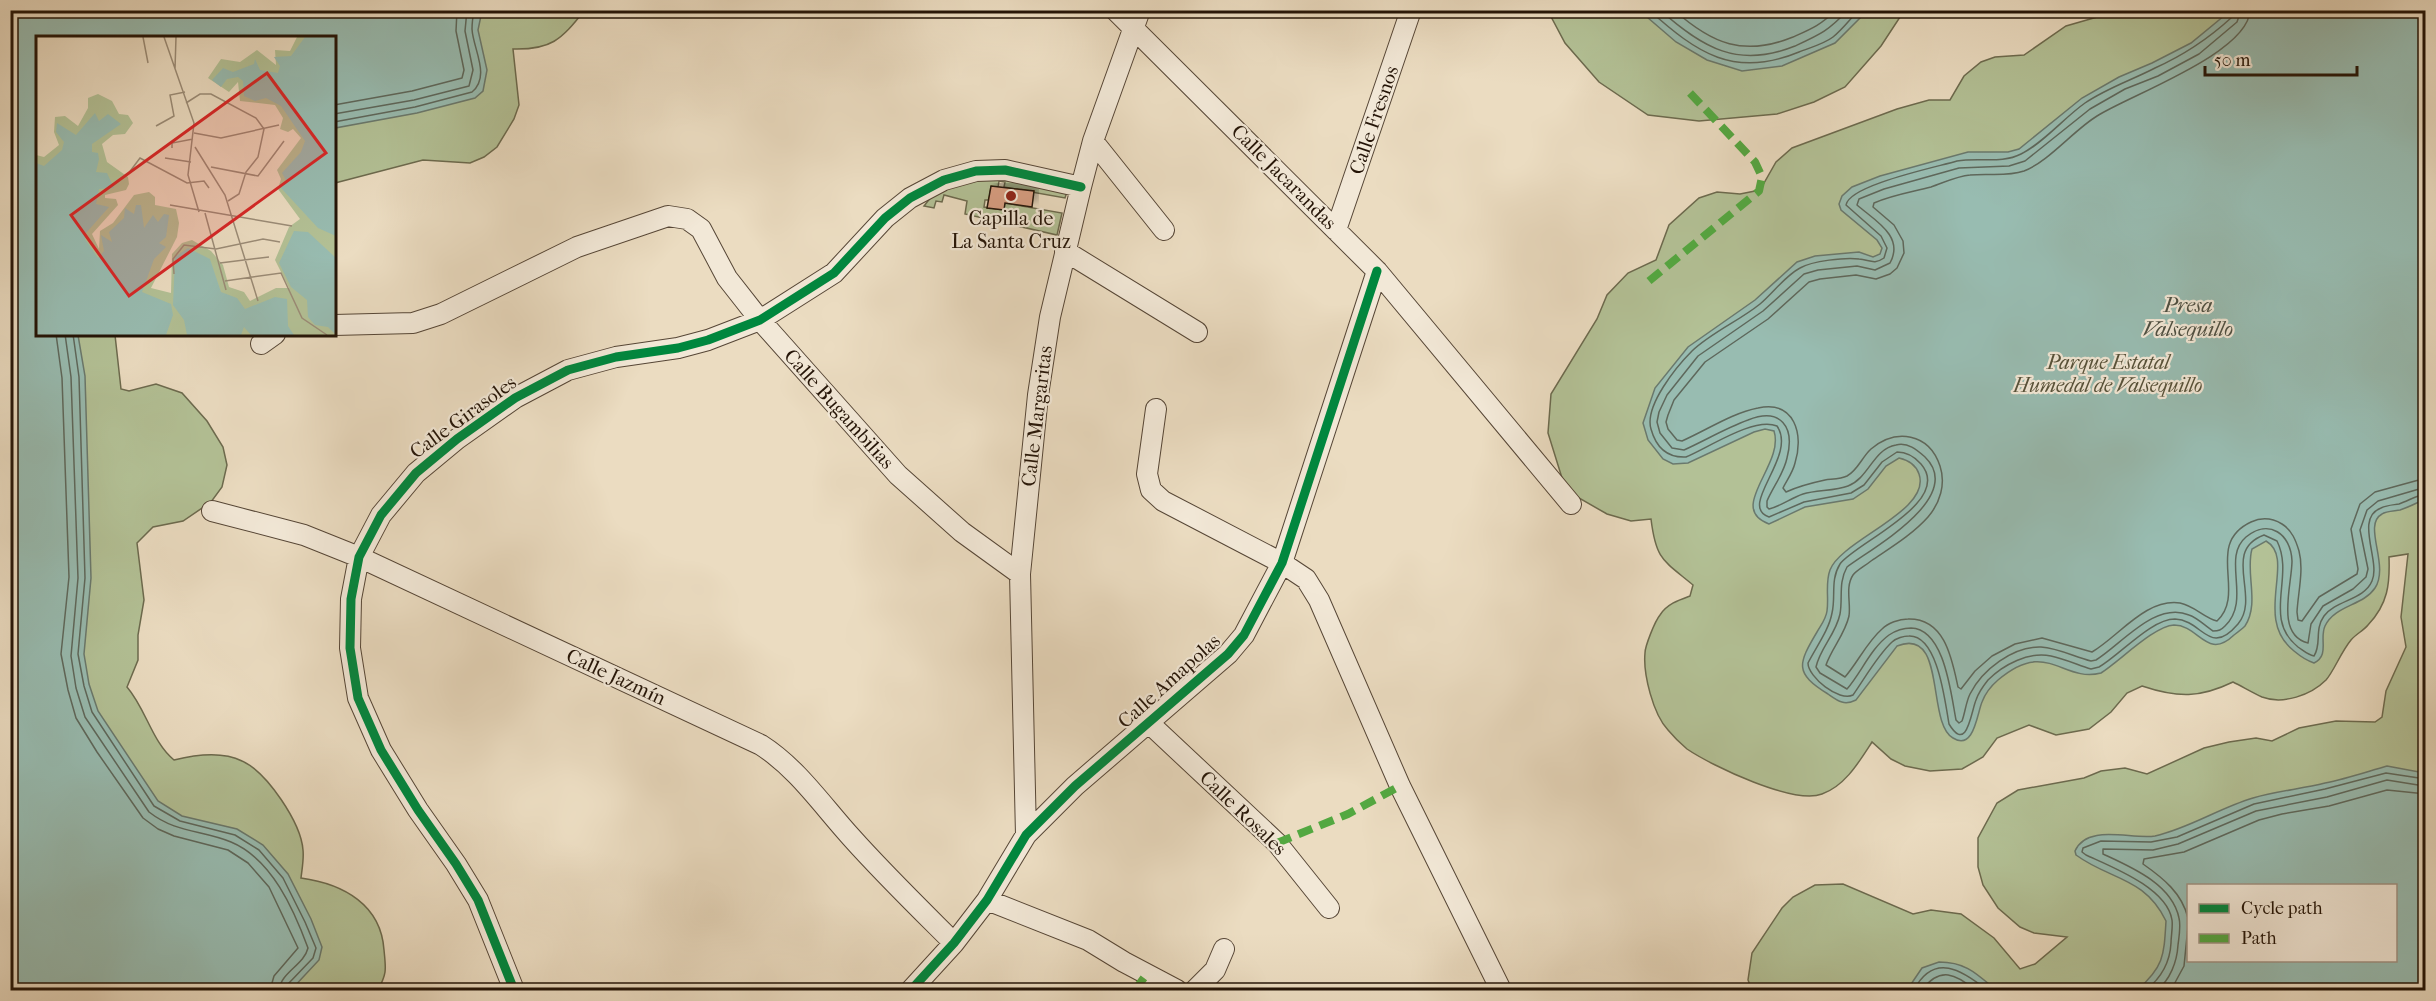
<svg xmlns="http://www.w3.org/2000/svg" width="2436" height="1001" viewBox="0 0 2436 1001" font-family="'IM FELL French Canon',serif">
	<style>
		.green { fill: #b3c196; stroke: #6c6a4e; stroke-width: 1.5; fill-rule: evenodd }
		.water { fill: #98bcb1; stroke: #6a796d; stroke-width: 1.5; fill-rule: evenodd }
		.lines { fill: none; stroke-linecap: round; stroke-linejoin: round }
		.shore { stroke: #5e685c; stroke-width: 1.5 }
		.building { fill: #d89e82; stroke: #241407; stroke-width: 1.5; filter: url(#shadow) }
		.minor-casing { stroke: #564636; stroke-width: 22 }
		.minor { stroke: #f2e8d7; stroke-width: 20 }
		.quiet { stroke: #53a841; stroke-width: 8; stroke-dasharray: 15 8; stroke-linecap: butt }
		.cycleway-casing { stroke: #f2e8d7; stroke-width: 13 }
		.cycleway { stroke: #00873e; stroke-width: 9 }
		.poi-dot { fill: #8f2418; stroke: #f2e8d7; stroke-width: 2 }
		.labels { text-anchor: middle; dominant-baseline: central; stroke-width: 4.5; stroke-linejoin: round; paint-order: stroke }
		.street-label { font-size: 20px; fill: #241407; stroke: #f2e8d7 }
		.poi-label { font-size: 20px; fill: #241407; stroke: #f2e8d7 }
		.park-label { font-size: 20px; font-style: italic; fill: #565139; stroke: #f2e8d7 }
		.water-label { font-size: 21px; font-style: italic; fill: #4d4f42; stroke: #f2e8d7 }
		.inset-road { fill: none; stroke: #9b8c77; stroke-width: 1.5 }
		.view { fill: #d62828; fill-opacity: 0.15; stroke: #d62828; stroke-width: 3 }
		.inset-edge { fill: none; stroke: #241407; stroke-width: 3 }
	</style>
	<defs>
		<filter id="shadow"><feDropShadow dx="5.5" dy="-5.5" stdDeviation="3" flood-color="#0004"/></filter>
	</defs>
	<rect width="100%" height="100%" fill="#ebdcc1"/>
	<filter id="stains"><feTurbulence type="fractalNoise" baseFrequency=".00333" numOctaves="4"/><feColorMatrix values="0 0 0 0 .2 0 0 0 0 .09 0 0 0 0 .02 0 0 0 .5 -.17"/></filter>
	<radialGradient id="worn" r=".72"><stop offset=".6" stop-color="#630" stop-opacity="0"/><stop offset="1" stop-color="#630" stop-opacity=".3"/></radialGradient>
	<!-- green -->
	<path class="green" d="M10,11H584C561,40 551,50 513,49L519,105L514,119L497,147L484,157L470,163L423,160L335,183L334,38H38V334L115,335L121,389L129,391L156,384L182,393L207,421L223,447L227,465L222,487L211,502L183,521L153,527L137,543L144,600L138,635V660L127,687C146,709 152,742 174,760C194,755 222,751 242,761C267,772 301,823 303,850C304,859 302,869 301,878C344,884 381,905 384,950C386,970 387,973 378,990H11Z
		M1548,11H1904L1881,46L1845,87L1814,102L1777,114L1699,121L1648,115L1599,82L1565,43Z
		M2118,11H2425V990H1752L1748,980L1752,953L1782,908L1793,897L1815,885L1843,884L1913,914L1931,910L1961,914L1994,938L2020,969L2035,964L2067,937L2034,933L2020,927L1998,908L1983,885L1978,867V838L1997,803L2018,790L2084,778L2101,771L2125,768L2147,774L2204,748L2229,742L2256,738L2272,741L2299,728L2336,721L2375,722L2382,717L2386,691L2406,647L2401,617L2408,554L2389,557C2390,584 2388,604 2368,625C2363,631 2356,634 2351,640C2341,652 2334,671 2326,680C2311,695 2283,705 2262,697C2253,693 2243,687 2233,682C2200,698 2178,698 2142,686L2127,693L2111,712L2089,729L2056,735L2029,725L1997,738L1983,757L1962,769L1930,771L1905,766L1891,759L1872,742C1859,762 1845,786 1822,794C1794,805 1712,766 1687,749C1681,744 1673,736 1668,730C1653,714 1643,674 1645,653C1645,646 1655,621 1660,615C1667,604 1679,600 1690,596L1693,585C1663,560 1656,560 1651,519L1631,521L1607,514L1572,494L1562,478L1548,433L1551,394L1597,319L1607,295L1628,273L1656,260L1669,225L1699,198L1717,192L1740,194L1760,190L1776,162L1792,148L1897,109L1929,100H1950L1964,76L1981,62L1995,57L2024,55L2066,26ZM2188,886H2396V960H2188Z
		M1009,172L1069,185L1065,198L1004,187L1005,182L999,181L998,187H991L989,200H985L984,207L1003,210L1005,203L1062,213L1057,235L965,214L967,201L944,195L942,202L936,201L934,208L924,206L943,182Z"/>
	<!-- water -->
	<path class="water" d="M10,11H482L478,30L487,70L483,91L475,98L417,113L335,128L334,38H38V334L78,335L85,376L91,578L84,654L89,684L98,711L158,801L182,816L237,829L263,845L288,874L311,919L322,947L319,960L291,990H11Z
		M1640,11H1867L1835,43L1782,66L1742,71L1707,60L1676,42Z
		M2230,11H2425V499C2417,503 2409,507 2400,510C2395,511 2386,511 2382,514C2362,525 2390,565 2375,588C2363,606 2335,605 2325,626C2319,639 2330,655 2314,663C2305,660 2300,656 2294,651C2252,618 2297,559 2266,541L2252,549C2245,573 2260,603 2245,626C2242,629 2238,632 2234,635C2207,661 2199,625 2174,625C2154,626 2120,661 2101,673C2062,683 2047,638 1998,680C1991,686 1985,694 1982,702C1977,714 1974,751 1953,738C1926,723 1947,626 1897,646L1856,700C1844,706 1838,701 1828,694C1794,673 1798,664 1817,632C1821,625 1826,619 1827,611C1829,598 1825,583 1830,570C1841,540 1932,511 1919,474C1916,465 1908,460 1899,458L1886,466L1868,489L1853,499L1805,507L1769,524C1726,508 1785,465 1774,431L1765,429L1754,432L1688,463L1673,464L1663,459L1648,440L1643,423L1655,388L1688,347L1755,300L1797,262L1815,256L1859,252L1873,257L1880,254L1882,248L1877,240L1841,210L1839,204L1842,196L1852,187L1880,176L1968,152H2008L2019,149L2082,98L2119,77L2152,63L2191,43Z
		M2387,766L2419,772L2425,769V990H2137C2164,967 2164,955 2166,921C2145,877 2110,880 2076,855L2075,851C2087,823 2132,840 2155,836C2190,828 2219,808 2253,798C2277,791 2301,789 2325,783C2346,779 2366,772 2387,766ZM2188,886H2396V960H2188Z
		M1939,962C1966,962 1977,974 1996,990H1907L1922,968Z"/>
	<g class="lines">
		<!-- shore -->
		<path class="shore" d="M1649,10C1697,53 1734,79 1799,52C1809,48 1824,44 1833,37C1842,30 1850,19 1859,10
			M1660,10C1703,48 1738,69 1795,46C1821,34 1828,31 1848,10
			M1674,10C1712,44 1744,57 1793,37C1811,29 1821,25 1836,10
			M2233,10L2231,18C2208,39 2184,55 2155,68C2132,80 2107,88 2085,103C2065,117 2042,144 2021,154C2002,164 1978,157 1957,161C1937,167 1849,185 1846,205L1881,236L1887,248L1884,258C1874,265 1870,260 1859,259C1846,257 1812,261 1800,268C1785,276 1773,293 1760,304C1739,321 1712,332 1692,351C1677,366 1644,406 1651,429C1656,447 1666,458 1686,457C1710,447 1753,417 1777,426C1798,456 1737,506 1769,517L1804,502L1851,493L1864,485L1882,462L1897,452C1907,452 1914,456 1921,464C1954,502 1855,543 1840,564C1830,580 1836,597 1832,613C1829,630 1816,647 1808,663C1808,677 1839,702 1853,695C1865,678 1877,656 1892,642C1896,638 1904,636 1909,636C1938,635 1945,702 1949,724C1967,754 1971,712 1976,700C1978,694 1984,685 1988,680C2003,665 2029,651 2051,656C2065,659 2078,665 2091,669L2099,667C2120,655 2151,619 2175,619C2203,620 2209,658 2238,624C2261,597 2221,551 2264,535L2277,541C2295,577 2262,618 2298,647C2304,651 2308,655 2314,656C2322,644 2314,630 2324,616C2336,600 2364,600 2372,581C2381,561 2354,518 2381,508C2387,505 2393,505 2399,504C2408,501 2417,495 2426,494
			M2241,10L2237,22L2199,54L2158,76L2125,89L2090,109L2025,161L2009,166L1959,168L1884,189L1859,199L1857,205C1874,220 1905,236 1890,263L1875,270L1857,266L1818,270L1804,274L1763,311L1698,356L1667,395L1659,412L1657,422L1660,433L1672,448L1684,450C1706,440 1726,428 1748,420C1781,407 1795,427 1787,458C1784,473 1773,487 1767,501V507L1769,509C1781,506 1791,498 1803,494C1817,490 1835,491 1848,486C1869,478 1873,449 1896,445C1908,442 1917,450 1925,457C1966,497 1872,548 1847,567C1838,583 1843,598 1840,614C1836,634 1820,648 1816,667L1820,673L1847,689C1861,673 1871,648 1889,635C1895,631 1904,628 1911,628C1945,629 1951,695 1956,720L1959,723L1962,721C1965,713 1966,702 1970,694C1982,670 2013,646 2041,647C2058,648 2075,657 2091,661L2096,660C2122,644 2155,601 2189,615C2198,618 2205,626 2213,631C2219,631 2221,630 2225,626C2252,600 2221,558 2246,537C2269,518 2291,534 2292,561C2292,585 2275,635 2308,643L2311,624L2323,606L2353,589L2366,577L2368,569L2360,530L2367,510L2378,501L2426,487
			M2250,10C2249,53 2130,95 2097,116C2074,130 2048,162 2024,171C2006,177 1989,173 1970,175C1957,176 1943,183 1931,187C1912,192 1892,195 1874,203L1873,207L1894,225L1903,241L1904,253L1897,268L1890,274L1876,279L1856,275L1820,279L1809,282L1768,319L1705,362L1674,400L1668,415L1666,422L1668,429L1677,440L1682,441C1707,430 1732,413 1758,408C1795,400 1804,435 1795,463C1793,472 1787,480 1783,488L1786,492C1799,486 1811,483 1825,480C1832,479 1841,479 1847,476C1858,470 1862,457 1871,449C1896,428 1929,433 1940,466C1946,484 1940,503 1928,517C1912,535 1890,548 1871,561C1865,566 1857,570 1853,575C1845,587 1851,603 1849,616C1845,634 1832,648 1826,665L1845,677C1858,662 1867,642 1882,629C1888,623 1899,619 1908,619C1945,618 1952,659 1958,687L1961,689L1975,671L1992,656L2015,644L2042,638L2092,652C2119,636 2146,598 2180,603C2195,606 2204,618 2217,621C2247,593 2204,544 2251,522C2262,517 2272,518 2282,524C2292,530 2296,541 2299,551C2304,570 2298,593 2297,612L2298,620L2302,621L2319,597L2357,574L2358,569L2351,529L2360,504L2375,492L2426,478
			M334,105L412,91L462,78L464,70L456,31L457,10
			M334,114L414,100L469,86L473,70L465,31L467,10
			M334,122L415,107L472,92C491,76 473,49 472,29C472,23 473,16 474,10
			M56,334L62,378L69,577L61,654L68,690L76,718L97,752L143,818L158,829L174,836L228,850L248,863L269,887L298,948L274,976L270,990
			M65,334L71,377L78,578L71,656L76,688L85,717L149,812C176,833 201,830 231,842C272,859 294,910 308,948C304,965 281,972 279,990
			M73,334L79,377L85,578L78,654L84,686L92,712L154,806L180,821L235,835L259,850L283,878L305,922L316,948L313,958L288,984L287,990
			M2188,918C2182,893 2163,878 2143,864L2144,859L2184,852L2259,820L2282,814L2329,806L2387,790L2426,794
			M1914,990C1934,952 1962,970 1987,990
			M1922,990C1940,966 1956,974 1975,990
			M2146,990C2161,978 2170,963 2171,943C2171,936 2173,927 2172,920C2167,888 2112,867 2086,855L2082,852L2083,848L2101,841L2151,842L2177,837L2254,804L2325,789L2386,773L2419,778L2426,776
			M2157,990C2170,980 2177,962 2178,945C2179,937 2181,926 2179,918C2172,884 2131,867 2103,854V849L2153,850L2178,844L2256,811L2327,797L2387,780L2418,785L2426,784
			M2171,990L2184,966L2188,926"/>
	</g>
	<!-- building -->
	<path class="building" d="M991,186L1034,191L1032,207L1005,203L1004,210L987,208Z"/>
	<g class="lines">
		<defs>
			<path id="minor" d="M1115,10L1377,271L1571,504
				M1093,141L1164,230
				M1336,230L1411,10
				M1065,251L1197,332
				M334,325L413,323L441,314L577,247L668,216L687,219L701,229L727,278L760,320L898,475L962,532L1020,574
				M261,344L275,334
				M1156,409L1147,474L1151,490L1163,501L1282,563L1306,579L1319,600L1400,786L1501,990
				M212,511L304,535L359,557L761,745C797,768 822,805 851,837C884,874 919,908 954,943
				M1150,724L1277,843L1329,908
				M1026,835L1020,574L1038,395L1050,317L1081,187L1093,141L1140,10
				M987,900L1088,940L1124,962L1177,990
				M514,990L478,900L456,864L418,810L381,750L358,698L350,648L351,599L359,557L381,515L416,473L457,439L515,398L568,370L616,357L678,348L708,340L760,320L834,273L885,218L910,198L944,180L976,171L1005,170L1081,187
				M911,990L954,943L987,900L1026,835L1075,786L1228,654L1244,635L1282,563L1377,271
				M1195,990L1215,970L1224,949"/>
		</defs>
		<!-- minor casing -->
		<use href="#minor" class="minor-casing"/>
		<!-- minor -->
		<use href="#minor" class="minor"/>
		<!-- quiet -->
		<path class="quiet" d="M1649,281L1759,191L1762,177L1755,162L1690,93
			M1277,843L1348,814L1400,786
			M1135,990L1146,975"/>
		<defs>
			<path id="cycleway" d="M514,990L478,900L456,864L418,810L381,750L358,698L350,648L351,599L359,557L381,515L416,473L457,439L515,398L568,370L616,357L678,348L708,340L760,320L834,273L885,218L910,198L944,180L976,171L1005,170L1081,187
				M911,990L954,943L987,900L1026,835L1075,786L1228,654L1244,635L1282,563L1377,271"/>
		</defs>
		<!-- cycleway casing -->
		<use href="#cycleway" class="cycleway-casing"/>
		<!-- cycleway -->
		<use href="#cycleway" class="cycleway"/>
	</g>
	<!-- markers -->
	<circle class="poi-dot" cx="1011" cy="196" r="6"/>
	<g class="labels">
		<!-- street labels -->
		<g class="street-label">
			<text transform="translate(1374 120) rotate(-71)">Calle Fresnos</text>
			<text transform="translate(1284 177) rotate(45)">Calle Jacarandas</text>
			<text transform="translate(839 409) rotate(48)">Calle Bugambilias</text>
			<text transform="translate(1037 416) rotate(-83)">Calle Margaritas</text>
			<text transform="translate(463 417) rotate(-36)">Calle Girasoles</text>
			<text transform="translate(616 677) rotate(25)">Calle Jazmín</text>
			<text transform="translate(1169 681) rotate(-42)">Calle Amapolas</text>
			<text transform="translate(1243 813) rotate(44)">Calle Rosales</text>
		</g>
		<!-- poi labels -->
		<g class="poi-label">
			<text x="1011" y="218">Capilla de<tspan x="1011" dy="23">La Santa Cruz</tspan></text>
		</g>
		<!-- park labels -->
		<g class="park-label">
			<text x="2108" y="362">Parque Estatal<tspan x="2108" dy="23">Humedal de Valsequillo</tspan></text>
		</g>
		<!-- water labels -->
		<g class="water-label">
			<text x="2188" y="305">Presa<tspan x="2188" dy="24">Valsequillo</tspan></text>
		</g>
	</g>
	<!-- overview -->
	<g transform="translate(36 36)">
		<rect width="300" height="300" fill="#ebdcc1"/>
		<path d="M261,1H300V299H0V119L8,121L23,109L18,96L19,81L29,80L42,90L52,72V62L62,58L76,65L83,78L92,79L97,87L89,98L77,99L66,108L71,126L92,141L93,148L90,154L69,159V162L80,163L82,169L56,198L63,213L64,195L77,187L98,159L113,156L119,161V169L140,173L143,187L141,201L115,252L135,257L136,218L146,207L156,204L175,215L187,229L193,251L208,256L214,265L240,252H253L239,224L253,191L264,183L242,153L245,143L241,134L265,102L257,93L252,96L244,93L247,82L239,69L204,65L202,46L193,56L172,42L185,23L204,26L221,14L240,29L239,14L254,15Z" fill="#b3c196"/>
		<path d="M269,1H300V200L282,192L245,152L250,144L246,137L265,116L269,105L245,70L230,62L219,65L208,60L207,45L202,41L191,43L185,51L176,44L187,32L197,36L218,28L219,23L224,34L242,37L244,30L238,21L255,20ZM59,77L63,85L72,78L85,88L56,108V116L62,117L63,123L60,136L71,137L78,152L63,153L60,168L73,171L50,197L49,203L62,222L68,215L65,199L76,206L73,196L88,182L89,172L98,178L100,169H105L108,192L117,179L122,186L128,178L133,179L130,201L123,207L130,211L118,223L106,256L135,268L137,279L130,299H0V127L8,130L26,114L28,106L20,96L21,87L40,99ZM258,195L272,196L300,222V299L292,291L279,289L272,281L271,264L255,251L243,227ZM152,212L174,223L185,256L201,262L209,273L239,261L251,263L252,290L258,299H215L208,291L205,299H151L148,284L137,269L139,221Z" fill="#98bcb1"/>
		<path class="inset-road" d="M107,1L112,27M128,1L158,87L152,139L163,176M139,33L140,1M150,67L164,58H175L220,82L228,93L222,121L210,136L203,158L192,165M120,90L138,80L134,59L149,56M158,97L185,102L243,89M159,111L189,159L222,265M136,112V107L157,103M129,122L155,126M175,131L222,140L248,105M92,138L104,122L151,147L168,145L173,152M134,169L256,190M169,177L190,254M184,227L233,221M138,238L137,223L148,209L180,213L227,203L244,206M189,245L245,237L266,282L291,299"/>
		<path class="view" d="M231,37L290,117L93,260L35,179Z"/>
		<rect width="300" height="300" class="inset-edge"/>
	</g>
	<!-- margin -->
	<rect width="2436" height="1001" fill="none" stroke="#ebdcc1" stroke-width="36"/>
	<rect x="12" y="12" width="2412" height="977" fill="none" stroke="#241407" stroke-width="3"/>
	<rect x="18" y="18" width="2400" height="965" fill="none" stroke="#241407" stroke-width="1.5"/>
	<!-- legend -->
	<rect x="2187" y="884" width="210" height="78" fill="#f2e8d7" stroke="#a09384" stroke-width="1.5"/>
	<rect x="2199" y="904" width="30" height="9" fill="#00873e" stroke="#a09384" stroke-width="1.5"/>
	<text x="2241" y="914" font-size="18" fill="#241407">Cycle path</text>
	<rect x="2199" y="934" width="30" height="9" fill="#53a841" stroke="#a09384" stroke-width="1.5"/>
	<text x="2241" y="944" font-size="18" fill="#241407">Path</text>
	<!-- scale -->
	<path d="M2205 66v9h152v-9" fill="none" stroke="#241407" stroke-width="3"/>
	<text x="2214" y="66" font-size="18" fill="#241407" stroke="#f2e8d7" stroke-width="4.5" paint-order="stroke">50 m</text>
	<rect width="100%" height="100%" filter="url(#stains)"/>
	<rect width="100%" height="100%" fill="url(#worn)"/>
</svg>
